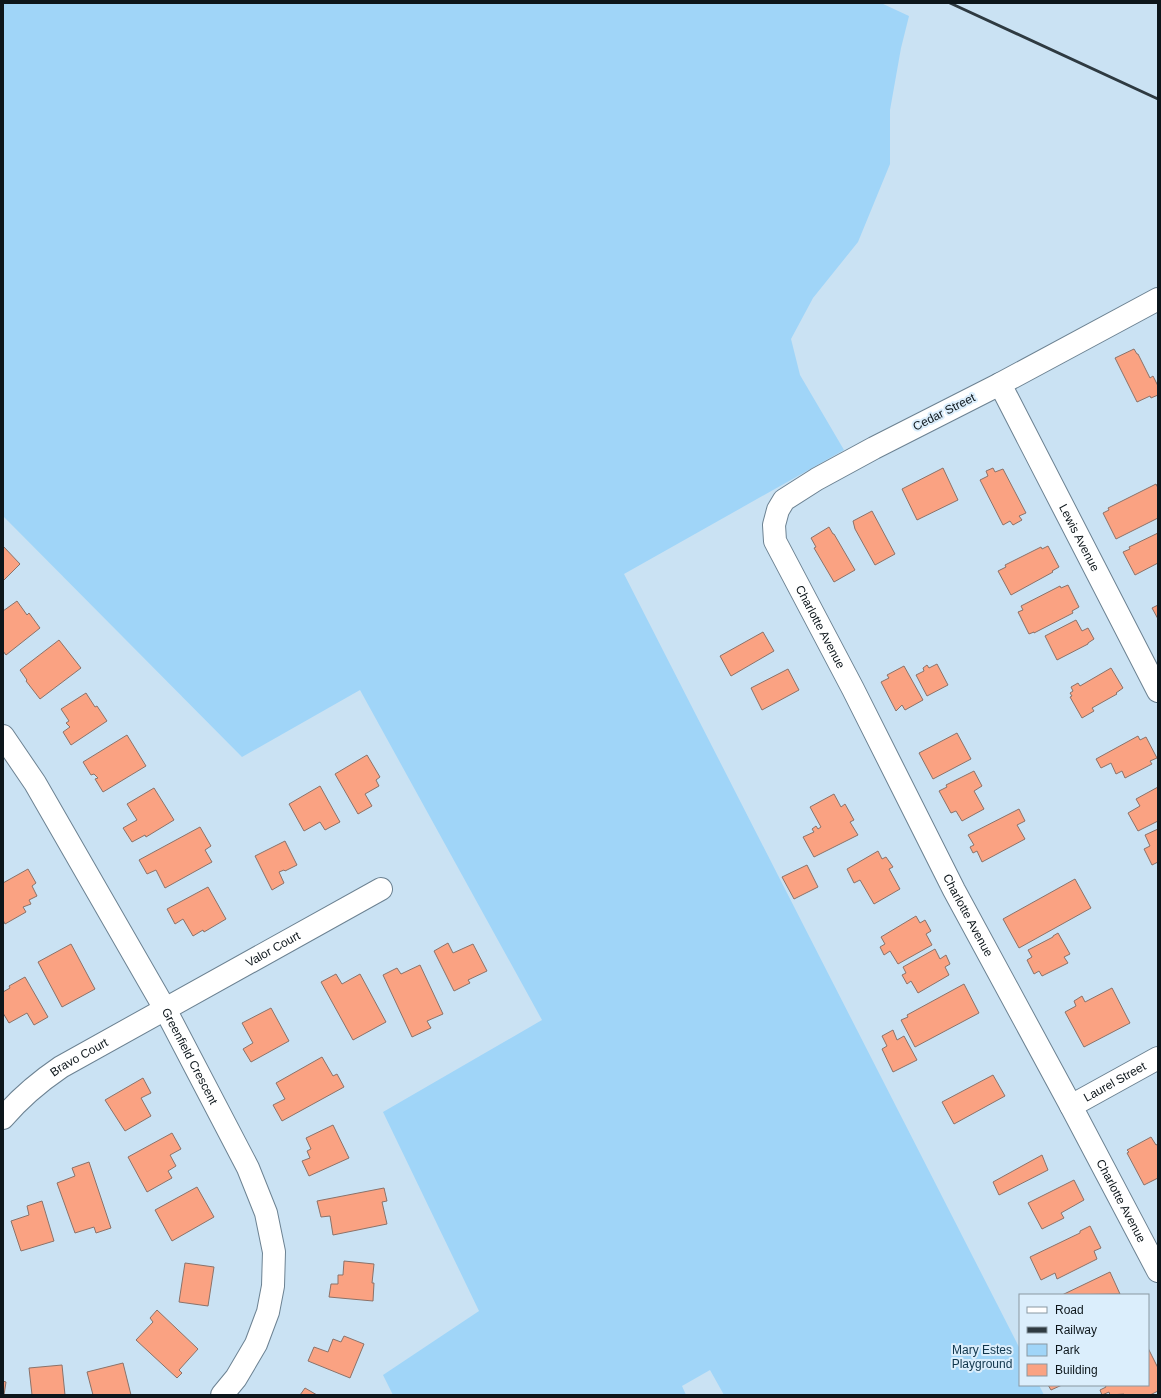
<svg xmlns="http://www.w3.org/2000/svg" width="1161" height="1398" viewBox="0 0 1161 1398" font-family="Arial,sans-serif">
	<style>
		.green { fill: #a0d5f8 }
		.building { fill: #faa282; stroke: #8b7269 }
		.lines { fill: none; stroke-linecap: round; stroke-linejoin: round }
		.minor-casing { stroke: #6c8292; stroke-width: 24 }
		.minor { stroke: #fff; stroke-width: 22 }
		.rail { stroke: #2e3a41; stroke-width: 3 }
		.labels { text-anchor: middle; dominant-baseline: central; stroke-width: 4; stroke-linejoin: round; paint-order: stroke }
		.street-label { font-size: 12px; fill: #0d161b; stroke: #dbeefc }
		.park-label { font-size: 12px; fill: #10354b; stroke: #dbeefc }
	</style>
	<rect width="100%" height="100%" fill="#cae2f3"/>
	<!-- green -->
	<path class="green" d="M3,3H881L909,16L901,48L890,110V164L858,242L813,298L791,339L800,375L844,450L624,574L1020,1349V1385H1039L1044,1395H724L710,1370L682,1386L686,1395H393L383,1375L479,1311L383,1112L542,1020L360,690L242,757L3,516Z"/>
	<!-- building -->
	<path class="building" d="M1134,349L1137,354H1138L1150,378L1153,376L1158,386V395L1151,398L1150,396L1137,402L1115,358Z
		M943,468L958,500L917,520L902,489Z
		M993,468L995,472L1003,469L1026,513L1019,516L1022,520L1013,525L1010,521L1003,525L980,480L988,476L986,471Z
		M1156,484L1158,488V518L1116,539L1103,513L1109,510L1108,508Z
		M872,511L895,554L875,565L855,529L853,521Z
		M829,527L833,534H834L855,570L834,582L814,548L816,547L811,538Z
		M1158,533V563L1135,575L1123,552L1130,549L1129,547Z
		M3,546L20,564L3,581Z
		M1048,546L1059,567L1052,571L1053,572L1011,595L998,571L1006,567L1005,565L1041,547L1042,549Z
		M1068,585L1079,607L1072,611L1073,613L1034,633V632L1029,634L1018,612L1023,610L1021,606L1060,586L1061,588Z
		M17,601L27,615L29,613L40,628L6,655L3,651V611Z
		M1158,605V619L1152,608Z
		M1076,620L1082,631L1088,628L1094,639L1088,643V644L1057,660L1045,636Z
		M763,632L774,651L731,676L720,656Z
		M59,640L81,668L40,699L26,681L27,680L20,670Z
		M937,664L948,685L927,696L916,675L924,671L923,668L927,665L929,668Z
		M904,666L923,700L905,710L902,705L896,711L881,682L889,678L887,675Z
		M1111,668L1123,688L1116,693L1117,694L1092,708L1094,711L1082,718L1070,697L1072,696L1070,693L1073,691L1071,687L1078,683L1080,686Z
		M788,669L799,690L762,710L751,688Z
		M86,693L95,707L97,706L107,721L71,745L63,732L70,727L66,723L69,721L61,709Z
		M957,733L971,759L933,779L919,753Z
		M127,735L146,766L103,792L95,779L98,778L94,774L91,775L83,762Z
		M1138,736L1140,740L1146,737L1157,758L1150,761L1152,764L1125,778L1122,771L1116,774L1111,763L1101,768L1096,759Z
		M367,755L380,777L376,780L379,786L365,794L372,806L358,814L335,774Z
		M974,771L982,786L974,791L984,809L962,821L956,811L951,813L939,791L947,787L946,785Z
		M320,786L340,822L325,830L320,822L304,831L289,804Z
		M1158,787V821L1138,831L1128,813L1140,806L1136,799Z
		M154,788L174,820L146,837L145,835L132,842L123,828L137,820L127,804Z
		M834,794L841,807L845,804L854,820L850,822L858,835L814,857L803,837L814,832L812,829L816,826L818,829L821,827L810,807Z
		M1019,809L1025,821L1017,825L1025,839L982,862L977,851L973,853L970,847L974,845L968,835Z
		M200,827L211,846L205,850L212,862L165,888L156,870L147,874L139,860Z
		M1158,829V862L1152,865L1144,849L1150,846L1145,835Z
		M285,841L297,865L285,871L284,870L279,872L284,883L272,890L255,856Z
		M878,851L882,859L886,857L893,867L889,869L900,889L874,904L860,880L854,883L847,869Z
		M807,865L818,887L794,899L782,877Z
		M28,869L36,883L32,886L37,896L29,900L31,904L23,907L26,912L5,924L3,920V883Z
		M1075,879L1091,908L1019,948L1003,919Z
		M208,887L226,919L204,932L203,930L193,936L183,919L175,924L167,909Z
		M916,916L920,923L925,920L931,931L926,934L932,945L898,964L890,951L884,955L880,947L885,944L881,937Z
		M1058,933L1070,954L1064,957L1068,963L1042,976L1039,971L1034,974L1027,960L1032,957L1028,950L1053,937V936Z
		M448,943L453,953L473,944L487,971L468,980L470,983L454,991L434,951Z
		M71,944L95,989L62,1007L38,962Z
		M935,949L940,959L946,955L950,964L945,967L949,975L918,993L911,981L907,984L902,975L906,973L903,967Z
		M420,965L443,1014L427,1021L431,1028L412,1037L383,975L397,968L401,974Z
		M336,974L342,984L360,974L386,1022L353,1040L321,982Z
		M25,977L48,1017L34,1025L27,1013L9,1023L3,1013V992L10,988L9,986Z
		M964,984L979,1013L915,1047L901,1020L908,1017L907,1015Z
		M1112,988L1130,1023L1084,1047L1065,1012L1076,1006L1074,1001L1082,996L1085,1002Z
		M271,1008L289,1041L251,1062L243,1049L253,1043L242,1023Z
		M893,1030L897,1040L904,1036L917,1060L893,1072L882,1049L887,1046L882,1036Z
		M322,1057L333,1076L337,1074L344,1087L282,1121L273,1105L285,1099L276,1083Z
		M993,1075L1005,1096L954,1124L942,1102Z
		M143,1078L151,1093L141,1098L151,1116L125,1131L105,1100Z
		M333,1125L349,1158L309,1176L302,1161L310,1158L307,1151L311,1149L306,1138Z
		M172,1133L181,1149L170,1155L176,1166L168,1171L172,1178L147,1192L128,1157Z
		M1151,1137L1156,1145L1158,1144V1178L1144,1185L1127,1153L1129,1152L1127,1150Z
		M1042,1155L1048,1170L999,1195L993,1182Z
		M89,1162L111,1228L96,1233L94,1227L75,1233L57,1183L75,1176L72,1168Z
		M1074,1180L1084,1200L1061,1213L1064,1218L1042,1229L1028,1203Z
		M197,1187L214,1217L172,1241L155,1210Z
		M384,1188L387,1201L382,1202L387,1224L333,1235L330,1216L321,1217L317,1201Z
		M42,1201L54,1241L21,1251L11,1221L29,1215L27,1206Z
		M1090,1226L1101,1248L1094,1251L1097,1259L1057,1279L1055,1273L1041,1280L1030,1257L1080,1233V1231Z
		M344,1261L374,1264L372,1283H374L373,1301L329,1297L331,1284H338V1275H343Z
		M185,1263L214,1267L208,1306L179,1302Z
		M1110,1272L1120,1294L1062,1295Z
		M157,1310L198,1349L179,1370L182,1373L177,1378L136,1340L153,1322L150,1318Z
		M344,1336L364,1344L350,1378L308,1361L314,1347L328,1352L333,1339L341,1342Z
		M1148,1348L1158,1368V1391L1150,1395H1124V1394L1110,1395L1109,1392L1102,1395L1100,1390L1106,1387L1105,1385H1148Z
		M123,1363L131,1395H93L87,1372Z
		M62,1365L65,1395H32L29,1368Z
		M3,1381L6,1382L4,1395H3Z
		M1048,1385H1062L1051,1390Z
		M305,1388L317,1395H300Z"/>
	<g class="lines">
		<defs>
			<g id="minor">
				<path id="s1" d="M1158,299L1000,384L874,448L817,479L784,500L778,510L774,525L775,541L853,689L954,890L1071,1106L1158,1271"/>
				<path id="s2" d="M1000,384L1158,691"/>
				<path id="s3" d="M3,736L35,783L165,1009L248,1168L266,1213L274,1252L273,1286L268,1312L256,1344L236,1378L222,1395"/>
				<path id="s4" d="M1071,1106L1158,1058"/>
				<path id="s5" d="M3,1118C20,1098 39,1082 61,1067L381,889"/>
			</g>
		</defs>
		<!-- minor casing -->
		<use href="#minor" class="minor-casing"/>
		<!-- minor -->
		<use href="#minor" class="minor"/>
		<!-- rail -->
		<path class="rail" d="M950,3L1158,99"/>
	</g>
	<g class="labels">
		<!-- street labels -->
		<g class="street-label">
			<text transform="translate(944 412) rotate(-27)">Cedar Street</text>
			<text stroke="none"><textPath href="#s2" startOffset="173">Lewis Avenue</textPath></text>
			<text stroke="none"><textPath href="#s1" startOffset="565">Charlotte Avenue</textPath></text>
			<text stroke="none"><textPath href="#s1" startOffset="889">Charlotte Avenue</textPath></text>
			<text stroke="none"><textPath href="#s5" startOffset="320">Valor Court</textPath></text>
			<text stroke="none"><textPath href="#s3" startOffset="371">Greenfield Crescent</textPath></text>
			<text stroke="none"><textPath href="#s5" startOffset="98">Bravo Court</textPath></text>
			<text stroke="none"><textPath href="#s4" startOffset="50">Laurel Street</textPath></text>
			<text stroke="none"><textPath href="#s1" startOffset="1213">Charlotte Avenue</textPath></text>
		</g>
		<!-- park labels -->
		<g class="park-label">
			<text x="982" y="1350">Mary Estes<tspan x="982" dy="14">Playground</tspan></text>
		</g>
	</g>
	<!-- border -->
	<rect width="1161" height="1398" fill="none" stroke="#0d161b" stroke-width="8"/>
	<!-- legend -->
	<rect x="1019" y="1294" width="130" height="92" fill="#dbeefc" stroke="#8998a2"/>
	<rect x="1027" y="1307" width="20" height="6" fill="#ffffff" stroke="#8998a2"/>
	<text x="1055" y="1314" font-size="12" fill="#0d161b">Road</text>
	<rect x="1027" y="1327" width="20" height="6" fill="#2e3a41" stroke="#8998a2"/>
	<text x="1055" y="1334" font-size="12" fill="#0d161b">Railway</text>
	<rect x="1027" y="1344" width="20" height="12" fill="#a0d5f8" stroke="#8998a2"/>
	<text x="1055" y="1354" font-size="12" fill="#0d161b">Park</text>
	<rect x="1027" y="1364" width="20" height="12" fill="#faa282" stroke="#8998a2"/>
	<text x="1055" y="1374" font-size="12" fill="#0d161b">Building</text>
</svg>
